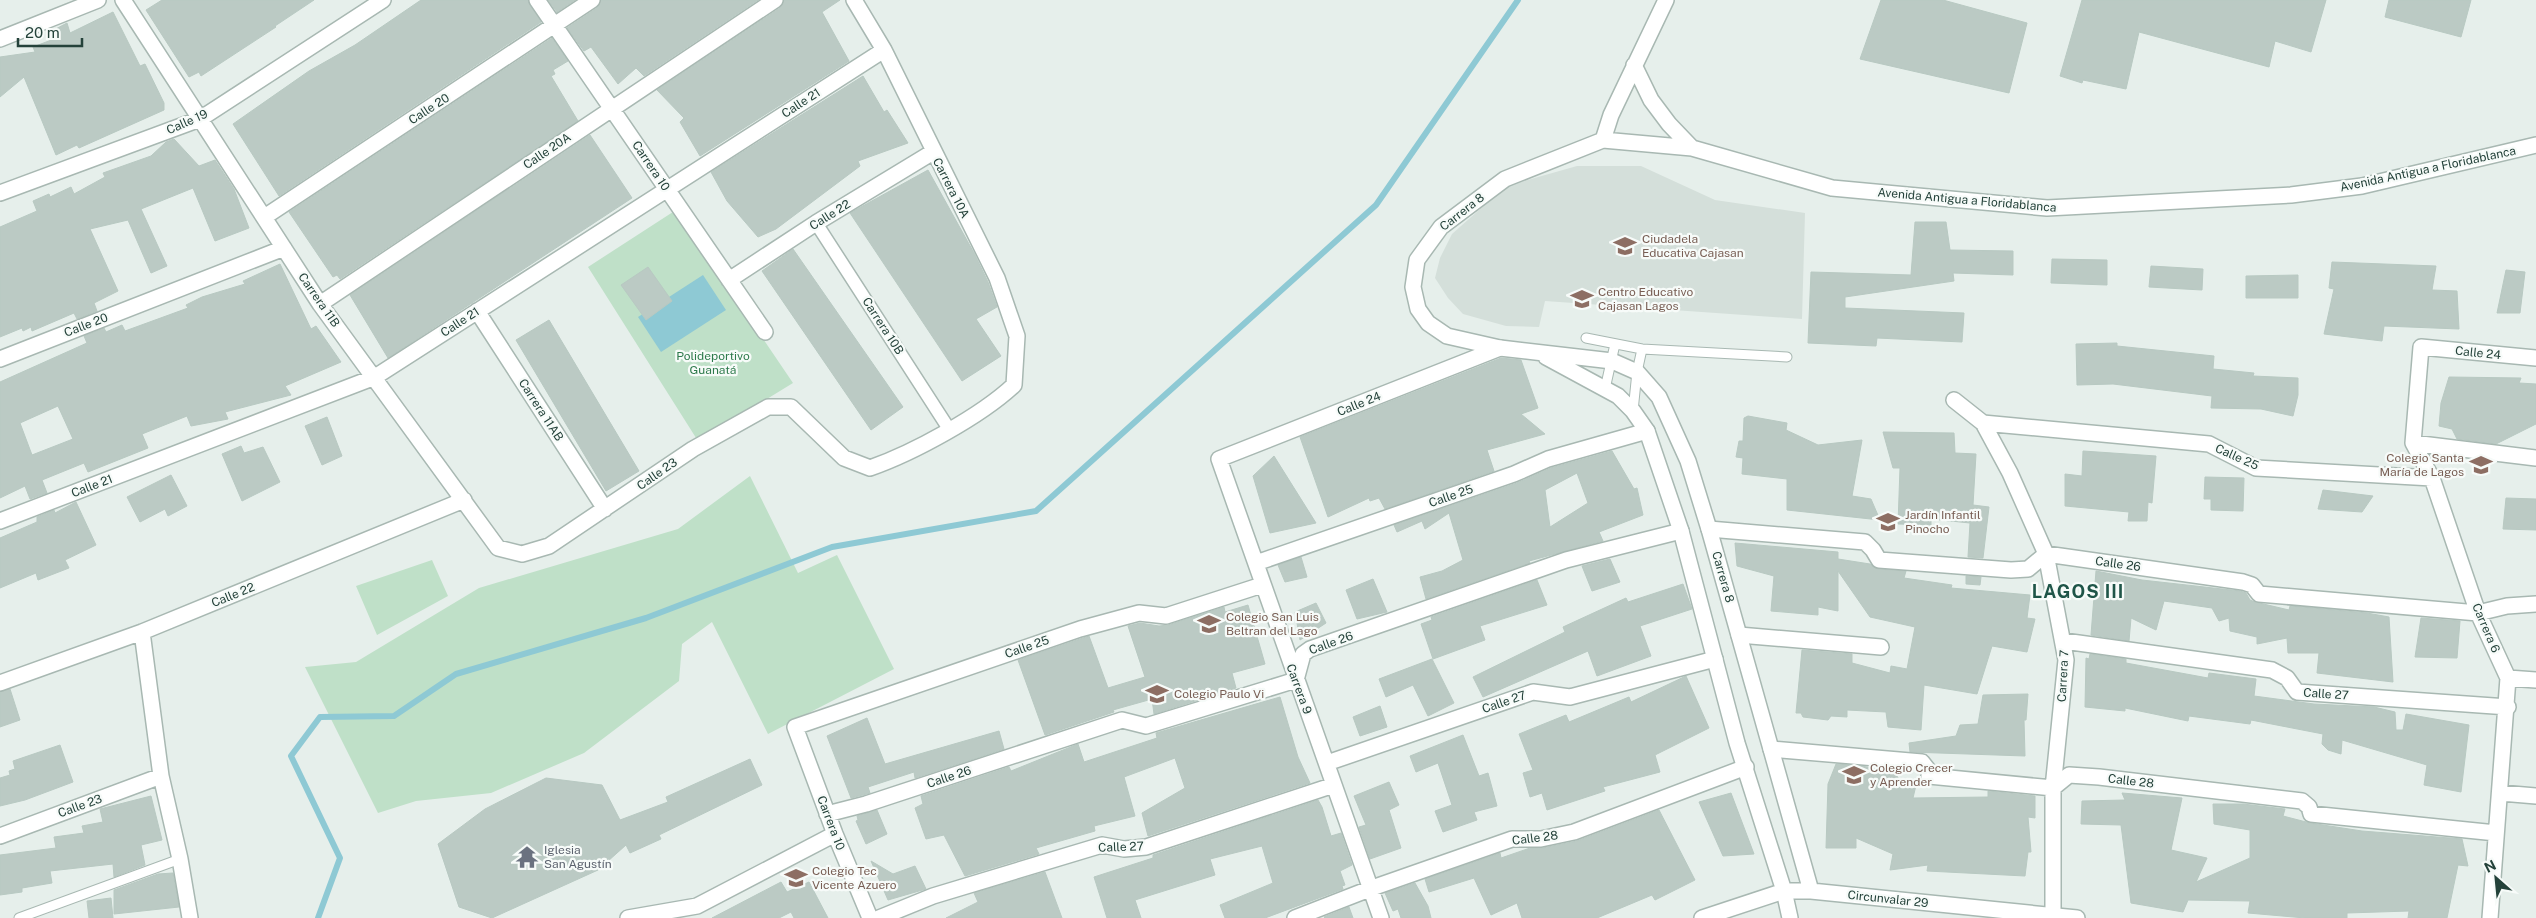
<svg xmlns="http://www.w3.org/2000/svg" width="2536" height="918" viewBox="0 0 2536 918" font-family="'Public Sans',sans-serif">
	<style>
		.built { fill: #d4dfda }
		.green { fill: #bfe0c8 }
		.water { fill: #8ec9d4 }
		.lines { fill: none; stroke-linecap: round; stroke-linejoin: round }
		.stream { stroke: #8ec9d4; stroke-width: 6 }
		.building { fill: #bbcac4; stroke: #b8c9c2; fill-rule: evenodd }
		.service-casing { stroke: #a8b8b2; stroke-width: 11 }
		.pedestrian-casing { stroke: #a8b8b2; stroke-width: 15 }
		.minor-casing { stroke: #a8b8b2; stroke-width: 18 }
		.tertiary-casing { stroke: #a8b8b2; stroke-width: 18 }
		.service { stroke: #fff; stroke-width: 9 }
		.pedestrian { stroke: #fff; stroke-width: 12 }
		.minor { stroke: #fff; stroke-width: 15 }
		.tertiary { stroke: #fff; stroke-width: 15 }
		.labels { text-anchor: middle; dominant-baseline: central; stroke-width: 4.5; stroke-linejoin: round; paint-order: stroke }
		.street-label { font-size: 12px; fill: #24423a; stroke: #f7fbf9 }
		.education-label { font-size: 12px; fill: #785e54; stroke: #f7fbf9; text-anchor: start }
		.park-label { font-size: 12px; fill: #2d7a4b; stroke: #f7fbf9 }
		.worship-label { font-size: 12px; fill: #5b616d; stroke: #f7fbf9; text-anchor: start }
		.district-label { font-size: 18px; font-weight: bold; letter-spacing: 1px; fill: #1f5548; stroke: #f7fbf9 }
	</style>
	<rect width="100%" height="100%" fill="#e6efeb"/>
	<!-- built -->
	<path class="built" d="M1577,166H1641L1715,200L1805,213L1802,319L1545,301L1539,327L1506,326L1463,314L1448,298L1435,278L1440,258L1452,234L1506,186Z"/>
	<!-- green -->
	<path class="green" d="M676,210L793,383L698,441L588,267Z
		M750,476L798,573L837,555L894,669L768,734L712,622L682,644L679,681L584,753L491,793L416,801L378,813L305,667L356,662L479,588L678,529Z
		M432,560L448,596L377,635L356,586Z"/>
	<!-- water -->
	<path class="water" d="M703,275L726,310L661,352L638,317Z"/>
	<g class="lines">
		<!-- stream -->
		<path class="stream" d="M318,918L340,858L291,756L320,717L394,716L456,674L646,618L832,547L1036,511L1376,205L1518,0"/>
	</g>
	<!-- building -->
	<path class="building" d="M162,0H314L275,26L276,27L201,76L199,72L189,77L146,10Z
		M421,0H528L541,22L279,196L233,124L309,71L355,45Z
		M548,0H575L557,12Z
		M601,0H758L644,76L636,68L618,84L591,47L584,51L567,28L597,8Z
		M784,0H840L822,12L849,61L700,156L680,122L684,118L657,90L780,8Z
		M1881,0H1943L2027,23L2009,93L1860,59Z
		M2082,0H2326L2311,52L2275,41L2269,67L2139,32L2126,89L2083,80L2082,83L2060,76Z
		M2389,0H2471L2461,37L2385,17Z
		M113,12L140,66L145,64L164,103V110L79,148L77,145L56,155L24,77L0,97V57L35,52L33,47L54,39L52,31L67,23L70,33Z
		M552,38L568,61L553,70L555,74L551,76L578,121L340,279L337,275L333,277L289,212Z
		M863,76L884,112L887,110L908,143L858,161L860,166L776,229L758,237L727,201L711,172Z
		M590,135L632,198L388,358L350,295Z
		M174,139L199,166L215,160L234,189L249,228L215,241L193,188L141,209L167,266L151,273L128,220L90,229L118,291L94,303L97,311L77,319L74,313L32,331L31,327L23,331L22,328L0,337V227L37,211L33,201L49,194L50,197L71,187L74,194L105,177L103,173L151,156L166,142Z
		M928,170L974,253L988,282L997,307L976,319L1001,356L962,381L850,213Z
		M1915,222H1946L1950,250L2013,251V275L1953,273L1954,281L1845,297V308L1964,313L1962,342L1877,338L1876,346L1808,343L1811,272L1911,275Z
		M793,249L903,407L871,430L762,271Z
		M2052,259L2107,260V285L2051,283Z
		M2332,262L2436,266L2432,290L2457,291L2459,329L2384,326L2382,341L2324,334L2334,289L2329,288Z
		M280,264L311,329L316,326L341,362L285,386L291,395L225,412L228,419L191,426L187,416L142,434L148,448L88,472L84,463L42,480L47,493L30,499L25,486L0,498V382L87,343L84,336L104,328L106,332L122,325L125,331L188,308L186,305L202,297L245,284L243,281ZM58,406L73,439L32,455L20,423Z
		M2151,266L2203,269L2202,290L2149,287Z
		M648,267L672,301L646,320L621,285Z
		M2506,270L2525,272L2520,313H2497Z
		M2298,275V298H2246V276Z
		M549,320L639,471L606,491L516,340Z
		M2117,343V346L2214,356L2213,369L2254,373L2253,376L2298,378V395L2293,416L2261,409L2211,408L2212,396L2113,384L2077,385L2076,344Z
		M1501,358L1521,360L1538,408L1521,414L1545,434L1487,450L1494,471L1385,509L1379,498L1370,501L1369,498L1328,517L1300,437Z
		M2449,377L2521,378L2519,383L2536,384V424L2496,444L2457,439L2452,429L2439,426L2441,403Z
		M1748,416L1787,423L1786,430L1818,445L1862,440L1852,496L1871,499L1880,520L1787,510V479L1742,474L1743,458L1736,457L1739,441H1743L1744,418Z
		M327,417L342,456L322,465L305,426Z
		M1883,432L1954,433L1955,453L1976,454L1973,505L1989,507L1983,558L1968,557L1970,523L1931,519V525L1898,524L1900,468H1893Z
		M241,446L244,453L263,447L280,482L242,501L222,454Z
		M1612,451L1634,489L1637,488L1643,515L1599,532L1603,541L1529,561L1530,563L1426,599L1420,577L1442,571L1463,560L1449,513L1425,529L1422,521L1397,532L1394,525L1517,483L1551,468ZM1577,473L1588,503L1550,527L1545,490Z
		M2083,451L2156,456L2152,503L2148,502L2147,521H2128L2129,512L2065,506V474L2082,476Z
		M1274,456L1316,523L1270,533L1253,476Z
		M171,475L187,506L168,516L165,509L140,522L127,497Z
		M2205,477L2244,478L2243,511L2211,510V499H2204Z
		M2323,490L2373,496L2362,512L2318,509Z
		M2506,498L2536,499V530L2503,529Z
		M76,502L96,545L65,560L69,568L38,580L36,573L0,588V538L37,522V517L54,510L55,513Z
		M1735,543L1838,552V559L1870,564L1878,569L1906,571L1904,578L1952,585L1951,588L2030,595L2027,618L2035,619L2027,652L1992,646L1977,694L1924,685L1921,730L1888,727L1886,712L1847,710V717L1831,716L1828,720L1803,717L1801,713H1796L1802,650L1852,654V663L1890,673L1891,666L1907,669L1915,627L1870,617L1838,571V611L1818,607V615L1771,611L1774,576L1737,566Z
		M1301,557L1307,577L1285,582L1278,565Z
		M1610,559L1620,582L1592,591L1582,566Z
		M2096,571L2142,580L2240,591L2246,593L2250,600L2255,602L2289,610L2290,606L2367,613L2389,617L2393,682L2317,673L2319,653H2288L2287,638L2257,644V637L2230,631L2229,618L2219,621L2212,608L2164,601L2156,630L2131,618L2129,641L2091,635Z
		M1966,576L1981,577L1980,585L1966,584Z
		M1373,579L1387,612L1357,619L1346,590Z
		M1537,580L1547,605L1480,626L1485,640L1433,659L1421,624L1432,620L1431,617Z
		M1683,584L1692,609L1640,626L1651,656L1597,676L1588,651L1483,697L1473,677L1565,632L1563,627L1626,598L1628,602Z
		M1316,603L1326,623L1300,640L1295,612Z
		M1248,605L1265,664L1232,673L1236,688L1154,714L1152,699L1113,710L1114,712L1045,735L1018,660L1089,636L1108,688L1145,677L1128,626L1140,623L1159,626L1168,625L1224,607L1225,612Z
		M2421,618L2460,621L2457,658L2415,657Z
		M2090,654L2126,659V663L2208,678L2209,673L2256,679L2254,696L2314,704L2374,707L2395,712L2396,730H2403L2406,714L2469,725L2461,792L2424,785L2427,765L2342,740L2341,754L2328,750L2322,744L2323,734L2251,720L2250,724L2189,716L2188,721L2125,708V711L2085,707L2086,658L2089,659Z
		M1432,659L1454,703L1428,716L1413,685L1386,697L1379,679Z
		M1686,676L1709,728L1655,755L1660,772L1603,787L1605,791L1547,810L1542,793L1530,797L1523,773L1533,770L1519,734L1566,715L1569,722L1629,697L1631,702Z
		M10,689L20,720L0,727V692Z
		M2028,694L2026,720H2024L2025,756L1910,752L1909,743L1956,736L1960,725L1978,724L1983,695Z
		M1280,697L1298,757L1310,783L1148,836L1142,813L1185,788L1175,758L1124,777L1135,816L1094,826L1095,831L1036,848L1039,854L965,876L944,835L926,839L915,808L923,804L921,796L1009,767L1011,771L1078,744L1084,762L1157,738L1156,733Z
		M1380,706L1387,727L1360,736L1353,717Z
		M867,718L885,764L999,731L1004,749L915,778L914,772L868,787L870,793L851,798L827,736Z
		M1463,735L1479,776L1488,773L1497,806L1474,812L1477,820L1443,832L1435,811L1452,805L1438,763L1416,772L1410,756Z
		M60,745L73,782L25,800L0,806V778L10,775L9,771L15,769L13,761Z
		M750,759L762,785L659,835L661,839L630,853L626,845L598,870L492,918L459,907L438,844L485,809L546,778L602,785L620,820L668,802L666,797Z
		M1836,764L1862,766L1898,774L1897,778L1917,781L1913,798L1988,797V791L2035,796V818L2028,817L2031,852H2028L2025,876L1927,871L1928,865L1890,870L1893,854L1856,838V848H1826L1828,784Z
		M1389,782L1399,805L1389,810L1401,848L1370,859L1359,827L1366,825L1354,796Z
		M1731,793L1754,854L1723,856L1699,802Z
		M2122,793L2182,798L2171,850L2207,858L2196,882L2250,858V830L2214,824L2213,804H2243L2285,809L2283,816L2310,823L2362,831L2462,839L2468,866L2458,865L2447,918H2408L2409,911L2347,913V918H2305L2248,913L2250,901L2188,900L2183,912L2131,903L2121,825L2081,824L2082,801L2125,800Z
		M151,796L162,840L141,845L145,865L114,877L113,864L50,871L52,883L22,888V892L0,895V855L56,848L54,837L84,833L82,826L103,822L100,809Z
		M1318,800L1322,807L1331,836L1341,833L1352,865L1340,871L1345,885L1342,886L1343,889L1265,918H1225L1220,905L1273,883L1262,846L1210,859L1215,875L1135,900L1141,918H1107L1094,877L1153,858V855Z
		M877,810L887,834L866,844L856,821L858,820L857,816Z
		M1659,810L1695,880L1655,900L1652,895L1597,918H1522L1517,903L1491,915L1474,878L1429,892L1425,879L1500,853L1501,858L1530,848H1543L1577,841Z
		M871,861L893,874L915,866L926,889L888,900Z
		M1045,872L1062,918H946L978,902L974,893Z
		M173,873L179,907L114,914V890L158,874Z
		M781,882L787,892L809,882L828,918H794L791,912L779,918H712Z
		M1415,883L1428,906L1431,918H1401L1398,909L1393,911L1385,893Z
		M111,898L113,918H89L87,901Z
		M1349,907L1353,918H1325L1324,917Z"/>
	<g class="lines">
		<defs>
			<path id="service" d="M1586,338L1642,349L1787,357
				M1605,389L1615,344
				M1633,411L1637,372L1642,349
				M19,918L180,859"/>
			<path id="pedestrian" d="M816,223L949,429"/>
			<path id="minor" d="M123,0L320,304L498,548L522,554L549,546L693,449L768,407H791L844,458L870,468C913,453 981,416 1014,385L1017,336L997,278L884,50L854,0
				M537,0L765,332
				M0,39L98,0
				M0,193L200,119L383,0
				M266,216L592,0
				M729,280L816,223L933,152
				M320,304L775,0
				M477,311L605,509
				M0,359L284,248
				M1954,400L1983,423L2010,473L2046,554L2066,660L2053,788V916
				M1983,423L2209,444L2256,468L2432,478
				M2413,443L2536,458
				M0,521L375,377L884,50
				M1709,529L1865,542L1873,550L1879,560L2011,570L2028,569L2046,554L2243,582L2252,585L2259,594L2478,613L2507,606L2536,604
				M1256,563L1514,474L1548,459L1647,431
				M142,632L161,776L180,859L190,918
				M1739,635L1881,647
				M2064,641L2272,670L2287,678L2297,692L2508,707
				M2508,678L2536,680
				M0,683L142,632L464,500
				M1771,749L1922,762L1929,771V776L2053,788L2069,775L2099,777L2302,801L2309,807L2311,814L2496,833
				M1327,763L1533,692L1570,697L1715,659
				M2501,793L2536,796
				M827,814L866,804L1122,720L1146,726L1296,680L1303,654L1310,649L1566,560L1681,531
				M0,836L161,776
				M1784,891L1790,918
				M628,918L697,906L835,834
				M870,918L835,834L795,727L1080,629L1139,613L1166,616L1262,585
				M879,918L933,896L1102,845L1124,849L1146,847L1334,785
				M1295,918L1372,888L1512,839H1541L1574,832L1746,767
				M1381,918L1219,459L1500,348
				M2490,918L2508,678L2478,613L2432,478L2413,443L2421,347L2536,358"/>
			<path id="tertiary" d="M1634,65L1651,100L1669,124L1692,148L1832,188L2047,208L2291,195L2362,186L2536,145
				M1603,140L1611,115L1666,0
				M1692,148L1603,140L1505,179L1441,227L1417,260L1413,287L1418,309L1428,323L1447,336L1500,348L1612,361L1637,372L1659,397L1688,461L1709,529L1811,891
				M1546,357L1618,396L1633,411L1647,431L1681,531L1737,743L1784,891
				M1702,918L1784,891H1811L2077,918"/>
		</defs>
		<!-- service casing -->
		<use href="#service" class="service-casing"/>
		<!-- pedestrian casing -->
		<use href="#pedestrian" class="pedestrian-casing"/>
		<!-- minor casing -->
		<use href="#minor" class="minor-casing"/>
		<!-- tertiary casing -->
		<use href="#tertiary" class="tertiary-casing"/>
		<!-- service -->
		<use href="#service" class="service"/>
		<!-- pedestrian -->
		<use href="#pedestrian" class="pedestrian"/>
		<!-- minor -->
		<use href="#minor" class="minor"/>
		<!-- tertiary -->
		<use href="#tertiary" class="tertiary"/>
	</g>
	<!-- icons -->
	<defs>
		<symbol id="school-bare" viewBox="-9 -9 18 18"><path d="M0-5L7-2L0 1L-7-2ZM-4 1L0 2.5L4 1V4Q0 6-4 4Z" fill="#8d6e63" stroke="#f7fbf9" stroke-width="2.5" paint-order="stroke"/></symbol>
		<symbol id="temple-bare" viewBox="-9 -9 18 18"><path d="M0-6L5-2H3V0L6.5 2.5H4V6H1.5V3h-3V6H-4V2.5H-6.5L-3 0V-2H-5Z" fill="#6b7280" stroke="#f7fbf9" stroke-width="2.5" paint-order="stroke"/></symbol>
	</defs>
	<g fill-rule="evenodd">
		<use href="#school-bare" x="1609" y="230" width="32" height="32"/>
		<use href="#school-bare" x="1566" y="283" width="32" height="32"/>
		<use href="#school-bare" x="2465" y="449" width="32" height="32"/>
		<use href="#school-bare" x="1872" y="506" width="32" height="32"/>
		<use href="#school-bare" x="1193" y="608" width="32" height="32"/>
		<use href="#school-bare" x="1141" y="678" width="32" height="32"/>
		<use href="#school-bare" x="1838" y="759" width="32" height="32"/>
		<use href="#temple-bare" x="511" y="841" width="32" height="32"/>
		<use href="#school-bare" x="780" y="862" width="32" height="32"/>
	</g>
	<g class="labels">
		<!-- street labels -->
		<g class="street-label">
			<text transform="translate(801 103) rotate(-33)">Calle 21</text>
			<text transform="translate(429 109) rotate(-33)">Calle 20</text>
			<text transform="translate(187 122) rotate(-24)">Calle 19</text>
			<text transform="translate(547 151) rotate(-34)">Calle 20A</text>
			<text transform="translate(651 166) rotate(56)">Carrera 10</text>
			<text transform="translate(2428 169) rotate(-12)">Avenida Antigua a Floridablanca</text>
			<text transform="translate(951 188) rotate(63)">Carrera 10A</text>
			<text transform="translate(1967 200) rotate(5)">Avenida Antigua a Floridablanca</text>
			<text transform="translate(1462 212) rotate(-38)">Carrera 8</text>
			<text transform="translate(830 215) rotate(-32)">Calle 22</text>
			<text transform="translate(319 300) rotate(55)">Carrera 11B</text>
			<text transform="translate(460 322) rotate(-33)">Calle 21</text>
			<text transform="translate(86 325) rotate(-21)">Calle 20</text>
			<text transform="translate(883 326) rotate(57)">Carrera 10B</text>
			<text transform="translate(2478 353) rotate(6)">Calle 24</text>
			<text transform="translate(1359 404) rotate(-22)">Calle 24</text>
			<text transform="translate(541 410) rotate(57)">Carrera 11AB</text>
			<text transform="translate(2237 457) rotate(24)">Calle 25</text>
			<text transform="translate(657 474) rotate(-35)">Calle 23</text>
			<text transform="translate(92 486) rotate(-21)">Calle 21</text>
			<text transform="translate(1451 496) rotate(-19)">Calle 25</text>
			<text transform="translate(2118 564) rotate(8)">Calle 26</text>
			<text transform="translate(1723 577) rotate(74)">Carrera 8</text>
			<text transform="translate(233 595) rotate(-22)">Calle 22</text>
			<text transform="translate(2486 628) rotate(67)">Carrera 6</text>
			<text transform="translate(1331 643) rotate(-20)">Calle 26</text>
			<text transform="translate(1027 647) rotate(-19)">Calle 25</text>
			<text transform="translate(2063 676) rotate(-87)">Carrera 7</text>
			<text transform="translate(1299 689) rotate(70)">Carrera 9</text>
			<text transform="translate(2326 694) rotate(4)">Calle 27</text>
			<text transform="translate(1504 702) rotate(-19)">Calle 27</text>
			<text transform="translate(949 777) rotate(-18)">Calle 26</text>
			<text transform="translate(2131 781) rotate(7)">Calle 28</text>
			<text transform="translate(80 806) rotate(-20)">Calle 23</text>
			<text transform="translate(831 823) rotate(69)">Carrera 10</text>
			<text transform="translate(1535 838) rotate(-7)">Calle 28</text>
			<text transform="translate(1121 847) rotate(-2)">Calle 27</text>
			<text transform="translate(1888 899) rotate(6)">Circunvalar 29</text>
		</g>
		<!-- education labels -->
		<g class="education-label">
			<text x="1642" y="239">Ciudadela<tspan x="1642" dy="14">Educativa Cajasan</tspan></text>
			<text x="1598" y="292">Centro Educativo<tspan x="1598" dy="14">Cajasan Lagos</tspan></text>
			<text x="2464" y="458" text-anchor="end">Colegio Santa<tspan x="2464" dy="14">María de Lagos</tspan></text>
			<text x="1905" y="515">Jardín Infantil<tspan x="1905" dy="14">Pinocho</tspan></text>
			<text x="1226" y="617">Colegio San Luis<tspan x="1226" dy="14">Beltran del Lago</tspan></text>
			<text x="1174" y="694">Colegio Paulo Vi</text>
			<text x="1870" y="768">Colegio Crecer<tspan x="1870" dy="14">y Aprender</tspan></text>
			<text x="812" y="871">Colegio Tec<tspan x="812" dy="14">Vicente Azuero</tspan></text>
		</g>
		<!-- park labels -->
		<g class="park-label">
			<text x="713" y="356">Polideportivo<tspan x="713" dy="14">Guanatá</tspan></text>
		</g>
		<!-- worship labels -->
		<g class="worship-label">
			<text x="544" y="850">Iglesia<tspan x="544" dy="14">San Agustín</tspan></text>
		</g>
		<!-- district labels -->
		<g class="district-label">
			<text x="2078" y="591">LAGOS III</text>
		</g>
	</g>
	<!-- north arrow -->
	<g transform="translate(2496 878) rotate(333)" stroke="#f7fbf9" stroke-width="4" paint-order="stroke">
	<path d="M0-4L9 19L0 12L-9 19Z" fill="#24423a"/>
	<text y="-8" font-size="14" font-weight="bold" text-anchor="middle" fill="#24423a">N</text>
	</g>
	<!-- scale -->
	<path d="M18 38v8h64v-8" fill="none" stroke="#24423a" stroke-width="2.5"/>
	<text x="25" y="38" font-size="15" fill="#24423a" stroke="#f7fbf9" stroke-width="4" paint-order="stroke">20 m</text>
</svg>
